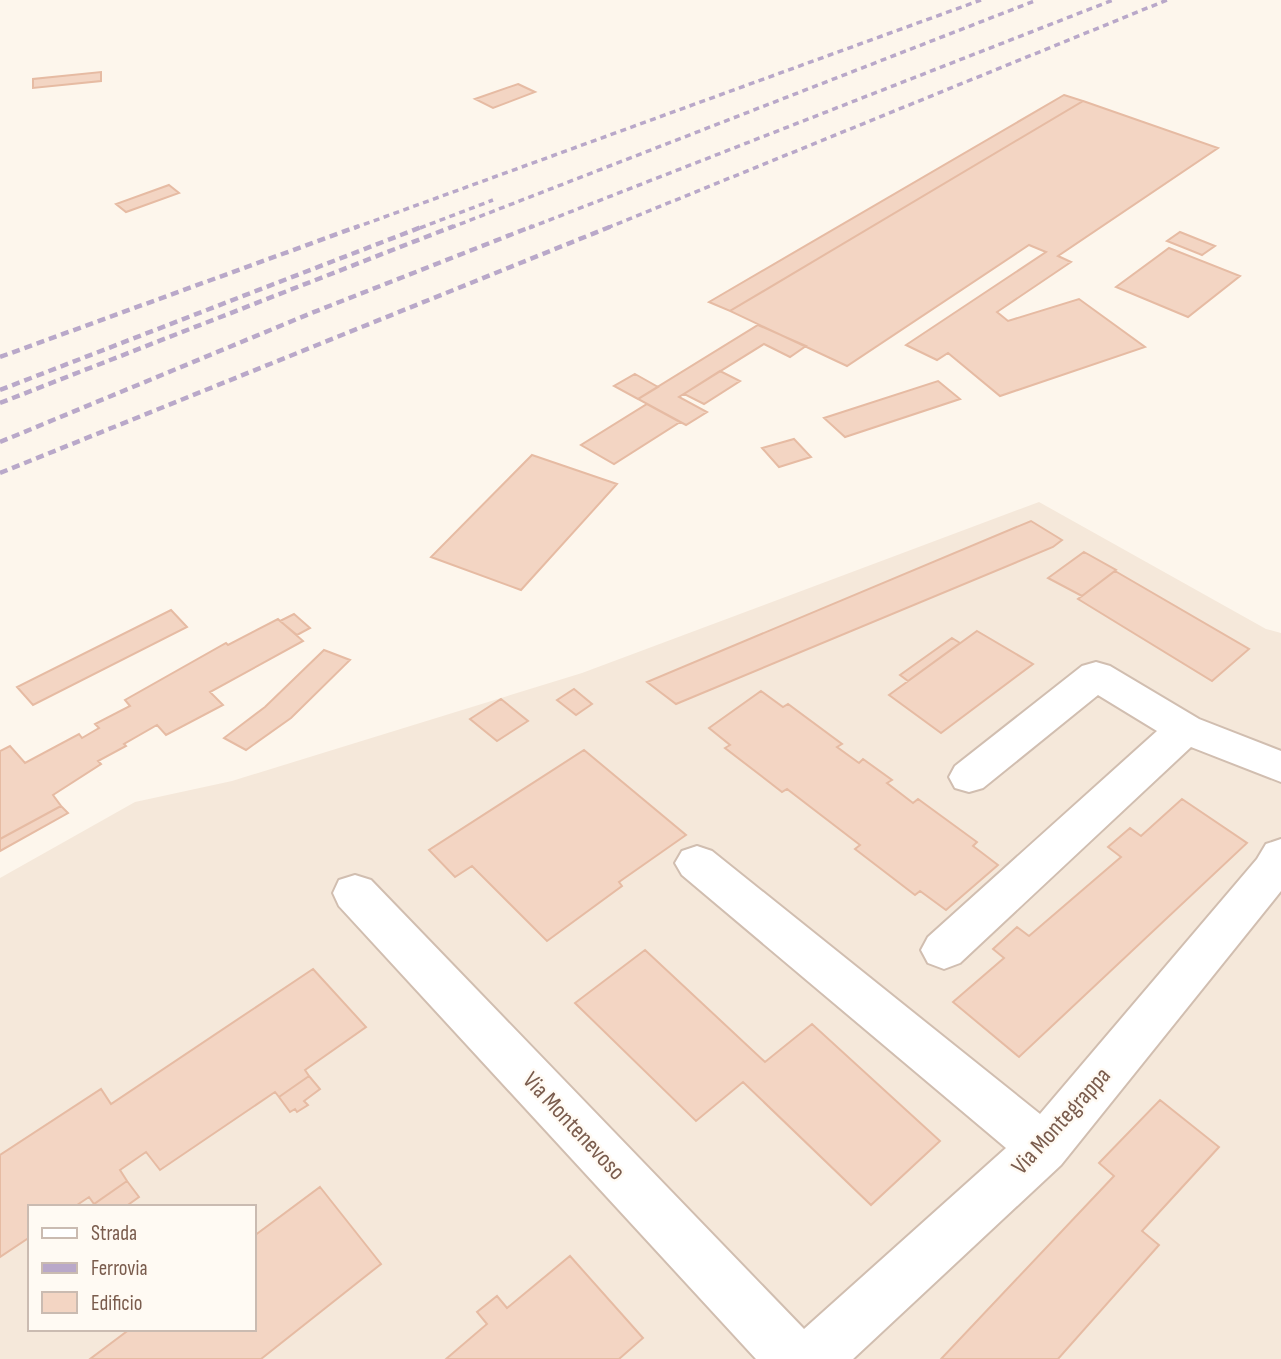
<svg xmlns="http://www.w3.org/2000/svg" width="1281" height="1359" viewBox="0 0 1281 1359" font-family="'Sofia Sans Condensed',sans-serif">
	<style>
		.residential { fill: #f5e8da; fill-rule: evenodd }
		.building { fill: #f3d5c3; stroke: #e6bba3; stroke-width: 2 }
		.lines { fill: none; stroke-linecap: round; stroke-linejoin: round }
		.minor-casing { stroke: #d1beb0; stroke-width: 4 }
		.minor { fill: #fff; fill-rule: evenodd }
		.rail-far1 { stroke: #b9a8c9; stroke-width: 3.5; stroke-dasharray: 6 4.5; stroke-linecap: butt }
		.rail { stroke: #b9a8c9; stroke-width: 4.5; stroke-dasharray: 8 5; stroke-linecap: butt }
		.labels { text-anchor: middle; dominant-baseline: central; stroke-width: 5; stroke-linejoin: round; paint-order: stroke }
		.near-street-label { font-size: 24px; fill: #7a5c4d; stroke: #fffaf3 }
	</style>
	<rect width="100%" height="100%" fill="#fdf6ec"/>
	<!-- residential -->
	<path class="residential" d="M1039,502L1266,629L1281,633V1359H0V878L135,802L232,781L582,673ZM30,1207H254V1329H30Z"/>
	<!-- building -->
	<path class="building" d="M101,72V81L33,88V79Z
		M518,84L535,92L493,108L475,99Z
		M1064,95L1083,101L730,311L709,302Z
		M1083,101L1218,148L1058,256L1071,262L997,312L1008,321L1079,299L1145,347L1000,396L948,353L937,360L906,345L1046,252L1029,245L847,366L730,311Z
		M169,185L179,193L126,212L116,204Z
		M1180,232L1215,246L1202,255L1167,241Z
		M1169,248L1240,276L1188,317L1116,287Z
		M758,325L806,346L790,357L764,344L679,397L707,412L686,425L638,399Z
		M720,371L740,381L704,404L684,394Z
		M635,374L658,387L638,399L614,386Z
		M938,381L960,399L845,437L824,418Z
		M647,404L680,422L614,464L581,445Z
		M794,439L811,457L779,467L762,448Z
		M532,455L617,484L521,590L431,557Z
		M1031,521L1062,540L1053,547L676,704L647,682Z
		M1084,552L1116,570L1082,596L1048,578Z
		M1115,571L1249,649L1212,681L1078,599Z
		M171,610L187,627L33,705L17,687Z
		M294,614L310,628L297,635L280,621Z
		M278,619L303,641L210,692L223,705L166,735L157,725L124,744L126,746L98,761L101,764L53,795L61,806L0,839V751L10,746L25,763L79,734L82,738L99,728L95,724L130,706L125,700L226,643L228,645Z
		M977,631L1033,664L941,733L889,695Z
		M952,638L960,643L908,681L900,675Z
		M324,650L350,660L291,718L246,750L224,738L265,707Z
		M574,689L592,704L576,715L557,700Z
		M761,691L783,707L788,704L842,744L837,747L859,763L863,759L892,780L887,783L913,803L918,799L977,842L973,846L998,865L946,910L920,891L915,895L855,849L860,845L787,789L782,792L725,748L730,745L709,728Z
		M501,699L528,721L497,741L470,719Z
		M584,750L686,835L619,882L622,886L547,941L472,866L455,877L429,850Z
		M1182,799L1247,843L1019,1057L953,1002L1004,958L993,949L1017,927L1029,936L1121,857L1108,847L1130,828L1141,836Z
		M61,806L68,813L0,851V839Z
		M645,950L765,1062L812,1024L940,1141L871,1205L743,1082L696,1121L575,1003Z
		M313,969L366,1027L305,1070L309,1076L279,1097L275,1092L160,1170L146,1152L120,1170L127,1181L94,1204L89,1197L74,1207H30V1237L0,1257V1155L101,1089L111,1104Z
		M309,1076L320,1089L304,1101L308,1105L297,1112L295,1109L290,1112L279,1097Z
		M1160,1100L1219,1147L1142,1231L1159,1245L1058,1359H941L1114,1176L1099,1163Z
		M127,1181L139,1197L125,1207H96L94,1204Z
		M320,1187L381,1264L261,1359H90L130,1329H254V1236Z
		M570,1256L643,1338L619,1359H446L487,1324L477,1312L497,1296L507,1308Z"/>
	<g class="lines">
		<defs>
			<path id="minor" d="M1096,662L1110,666L1199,719L1281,751V782L1191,747L960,963L944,969L928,963L921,950L928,937L1157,731L1098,695L983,788L969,792L955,788L949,777L955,766L1082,666Z
				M1281,839V891L1061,1165L853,1359H756L339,906L333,893L339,880L355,875L371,880L804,1329L1006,1148L682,875L675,863L682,851L697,846L712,851L1040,1114L1257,859L1266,844Z"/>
		</defs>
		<!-- minor casing -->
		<use href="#minor" class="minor-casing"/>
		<!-- minor -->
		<use href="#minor" class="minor"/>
		<!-- rail-far1 -->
		<path class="rail-far1" d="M354,228L981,0
			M420,228L493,200
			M450,228L1037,0
			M529,228L1113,0
			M607,228L1167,0"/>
		<!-- rail -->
		<path class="rail" d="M0,357L359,226
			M0,390L424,226
			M0,403L454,226
			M0,442L309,314L533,226
			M0,473L612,226"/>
	</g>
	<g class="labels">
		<!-- near-street labels -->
		<g class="near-street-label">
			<text transform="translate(1061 1121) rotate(-48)">Via Montegrappa</text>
			<text transform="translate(574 1126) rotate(47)">Via Montenevoso</text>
		</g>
	</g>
	<!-- legend -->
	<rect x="28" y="1205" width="228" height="126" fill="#fffaf3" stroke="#cabbb1" stroke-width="2"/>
	<rect x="42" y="1228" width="35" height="10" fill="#ffffff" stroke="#cabbb1" stroke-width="2"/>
	<text x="91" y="1240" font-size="21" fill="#7a5c4d">Strada</text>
	<rect x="42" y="1263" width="35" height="10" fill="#b9a8c9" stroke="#cabbb1" stroke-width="2"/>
	<text x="91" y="1275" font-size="21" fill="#7a5c4d">Ferrovia</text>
	<rect x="42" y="1292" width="35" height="21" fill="#f3d5c3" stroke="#cabbb1" stroke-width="2"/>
	<text x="91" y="1310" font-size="21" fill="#7a5c4d">Edificio</text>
</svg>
